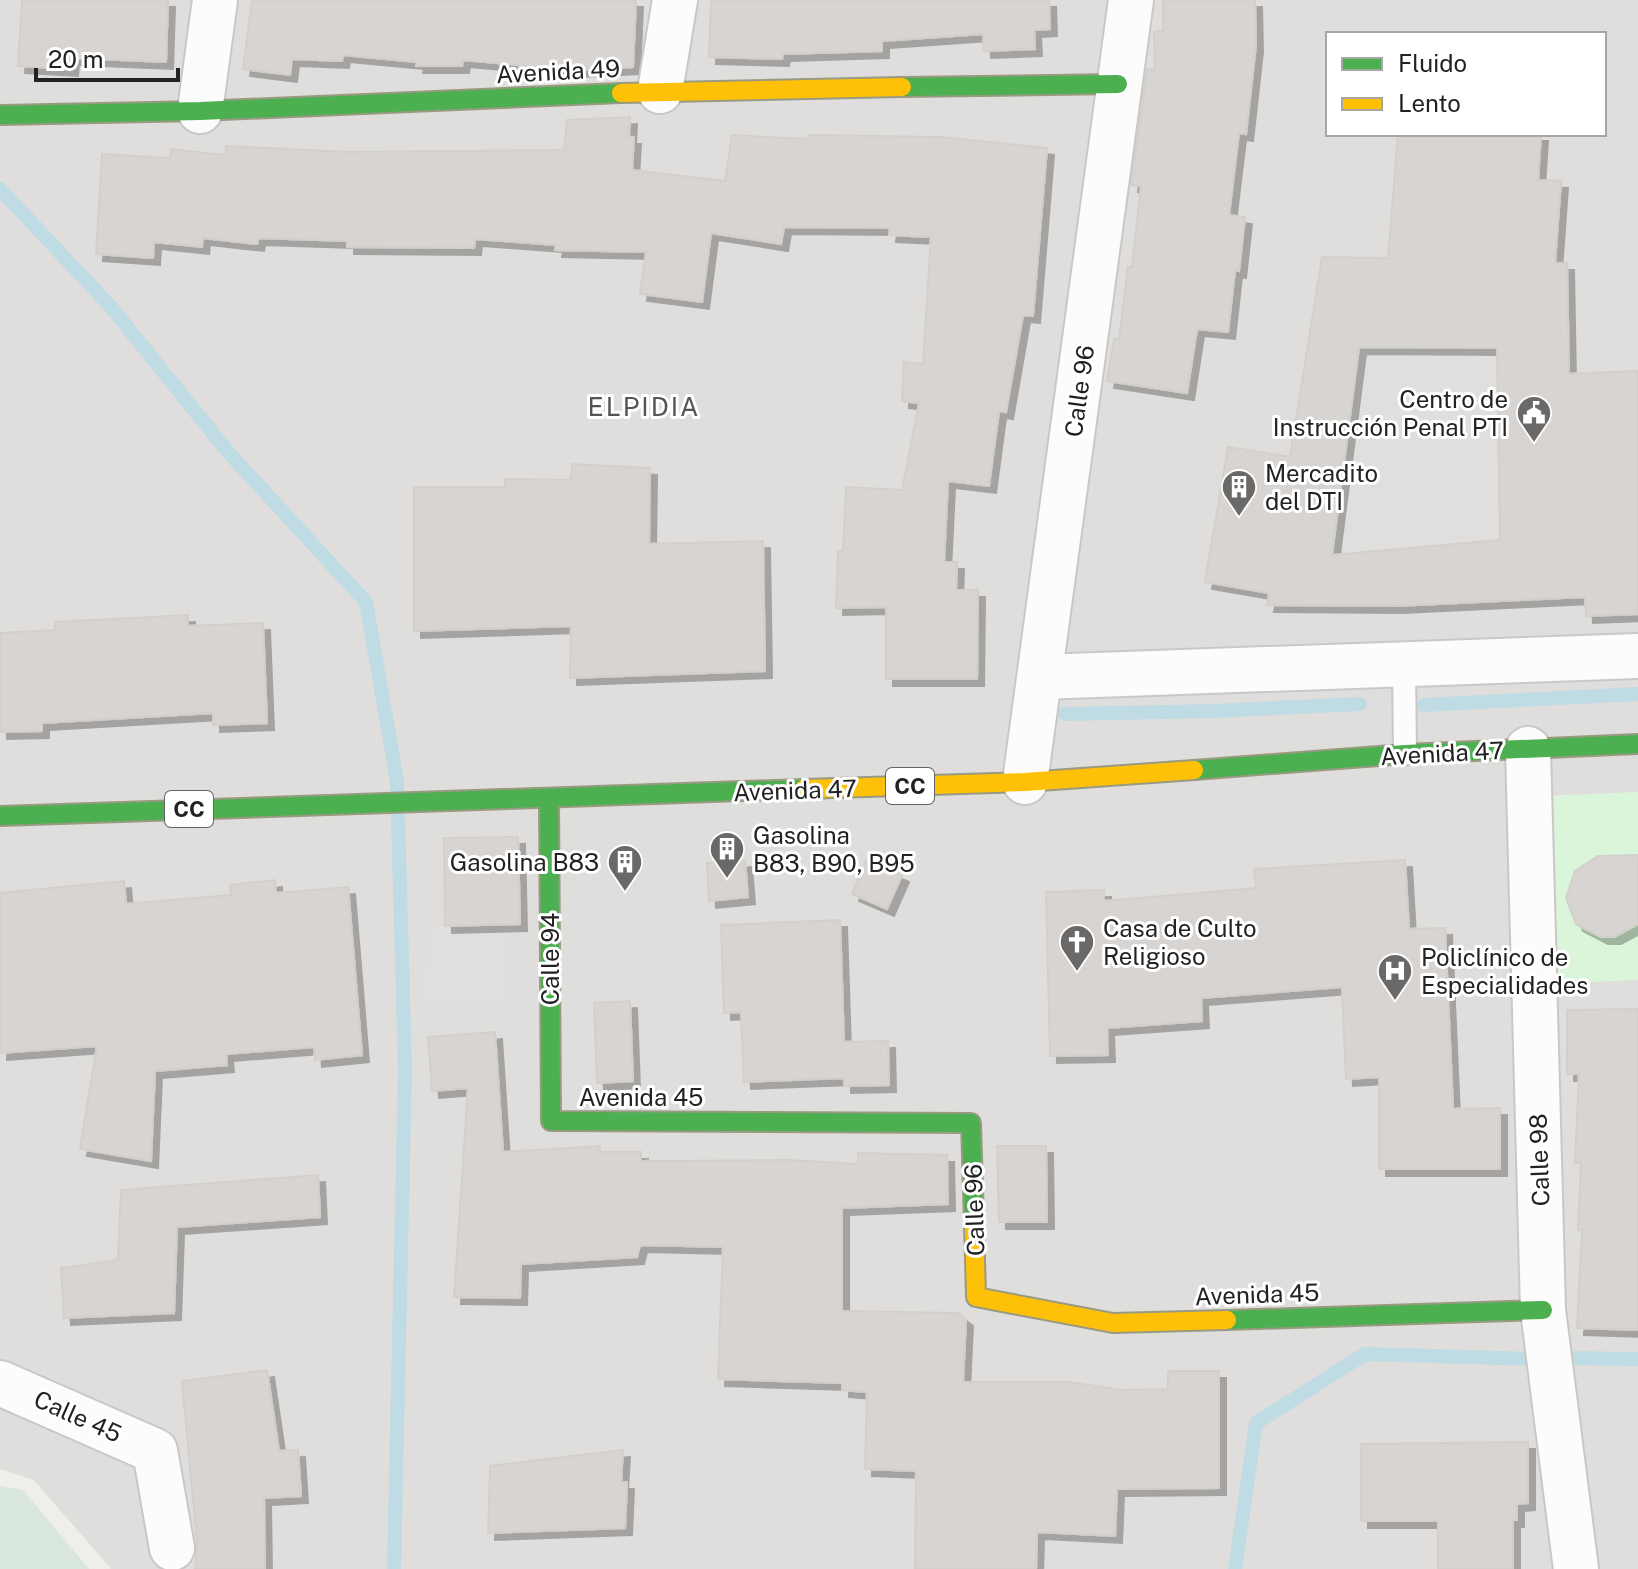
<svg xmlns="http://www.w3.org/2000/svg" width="1638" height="1569" viewBox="0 0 1638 1569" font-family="'Public Sans',sans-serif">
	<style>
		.residential { fill: #dfdedc; fill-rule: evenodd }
		.wetland { fill: #d9e6de }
		.park { fill: #daf5da }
		.parking { fill: #e0dfde }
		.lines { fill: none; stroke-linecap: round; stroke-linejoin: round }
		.stream { stroke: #bfdbe3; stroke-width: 14 }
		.building { fill: #d7d4d2; stroke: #d3d0cc; stroke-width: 2; fill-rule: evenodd; filter: url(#shadow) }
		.lane-casing { stroke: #c9c8c7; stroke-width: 26 }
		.street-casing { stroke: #c9c8c7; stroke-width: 48 }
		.fast-casing { stroke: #999a82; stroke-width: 22 }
		.slow-casing { stroke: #999a82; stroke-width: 22 }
		.lane { stroke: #fdfcfc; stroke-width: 22 }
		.street { stroke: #fdfcfc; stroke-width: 44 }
		.fast { stroke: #4caf50; stroke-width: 18 }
		.slow { stroke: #ffc107; stroke-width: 18 }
		.labels { text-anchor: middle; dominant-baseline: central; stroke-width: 6; stroke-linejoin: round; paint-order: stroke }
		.shield { fill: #fff; stroke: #646464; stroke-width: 2 }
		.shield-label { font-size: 22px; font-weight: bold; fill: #222 }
		.street-label { font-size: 24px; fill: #222; stroke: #fff }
		.poi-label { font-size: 24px; fill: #222; stroke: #fff; text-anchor: start }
		.neighbourhood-label { font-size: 26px; letter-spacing: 2px; fill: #555; stroke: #fff }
	</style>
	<defs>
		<filter id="shadow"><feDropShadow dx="7" dy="7" stdDeviation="0" flood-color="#0004"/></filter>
	</defs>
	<rect width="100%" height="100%" fill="#f0eeeb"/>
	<!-- residential -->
	<path class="residential" d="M0,0H1638V1569H111L34,1480L0,1469ZM1328,34H1604V134H1328Z"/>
	<!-- wetland -->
	<path class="wetland" d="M0,1486L23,1490L89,1569H0Z"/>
	<!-- park -->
	<path class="park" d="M1638,792V980L1548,984L1542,796Z"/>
	<!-- parking -->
	<path class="parking" d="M1359,347L1497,348L1500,540L1332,555Z
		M431,931L502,933V999L425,1001Z"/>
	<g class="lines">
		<!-- stream -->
		<path class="stream" d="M0,189L111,307L228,452L366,602L397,781L405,1069L394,1569
			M1424,705L1638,694
			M1065,714L1214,711L1360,704
			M1563,1358L1638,1359
			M1235,1569L1256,1423L1365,1354L1537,1359"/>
	</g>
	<!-- building -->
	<path class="building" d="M22,0H168L166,62L72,58L71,69L18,66Z
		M252,0H636L633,67L572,70L463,60L462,66H416L417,62L343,55L342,61L292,59L290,75L243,69Z
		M711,0H1049L1050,29L1034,30L1035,49L984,51L983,34L882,41V51L783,54L782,59L709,57Z
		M1163,0H1255L1256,45L1246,134L1239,133L1229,215L1245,217L1239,271L1235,270L1228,332L1197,329L1187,393L1107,381L1114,339H1119L1128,267H1132L1141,186L1131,185L1147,69L1155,70L1154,32L1163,31Z
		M630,117L629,137H634L632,170L725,181L732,135L809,139L810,135L941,137L1047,148L1033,316L1023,315L1006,412L999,411L989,486L948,481L944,562H957L956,590H978L977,679H886V607L836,608L838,551H843L846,487L902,490L919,403L902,401L904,362L923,364L931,237L889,235L890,228L784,227L781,244L711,233L702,302L640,294L646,252L555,250L556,245L475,239L474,248L347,247V241L258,238L257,244L203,238L202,247L154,242L153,258L96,254L102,154L170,158L171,149L225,155L226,146L349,152L564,150L567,120Z
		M1398,134H1541L1538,180L1561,181L1555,263H1567L1569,374L1638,371V614L1586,616L1585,597L1396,606L1267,605L1269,593L1205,582L1228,447L1290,457L1322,257L1388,258ZM1359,347L1497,348L1500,540L1332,555Z
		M572,464L650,468L649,544L763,541L765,671L570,678L571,626L414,631V487H505V479L571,480Z
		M188,615V626L263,623L267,723L213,725V713L42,723V731L0,732V633L55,630V622Z
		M518,837L520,924L445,926L444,838Z
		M1638,855V924L1614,937H1601L1576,924L1566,898L1575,871L1598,856Z
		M745,860L748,897L709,901L707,863Z
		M866,860L902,875L887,909L852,894Z
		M1405,860L1409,929L1445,928L1453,1109L1500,1108V1169H1379V1077L1346,1079L1342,987L1201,998L1202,1021L1107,1028L1108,1055L1050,1056L1046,892L1104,890V901L1256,888L1254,869Z
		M275,880L276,893L348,887L362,1055L315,1060L314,1047L226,1054L227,1065L155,1071L151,1161L80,1149L97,1046L0,1053V893L124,881L126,904L231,895L230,885Z
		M840,920L844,1042L888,1041L889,1085L844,1086V1078L744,1082L741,1012L724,1013L721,925Z
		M630,1001L633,1081L597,1083L594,1003Z
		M1638,1009V1330L1577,1328L1582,1230H1578L1581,1163H1575L1579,1074H1567V1010Z
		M495,1032L503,1152L600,1146V1152H641V1161L790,1160L858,1164V1153L947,1155L948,1204L842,1208V1311L958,1313L966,1319L963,1382H1069L1122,1390L1168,1389V1371H1219V1488L1117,1489L1115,1536L1037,1532L1036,1569H915L916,1471L865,1469L867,1392L842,1390V1383L718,1379L723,1247L640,1245L637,1257L521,1264L520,1298L454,1297L468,1088L432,1091L428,1037Z
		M997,1146H1046L1047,1222H999Z
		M318,1175L320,1217L177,1227L174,1313L64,1318L61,1268L118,1260L121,1190Z
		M267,1370L279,1451L298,1450L301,1496L264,1498L265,1569H195L197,1544L182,1381Z
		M1528,1442V1503L1517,1504V1520H1513V1569H1438V1521H1361V1444Z
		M623,1450L621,1482H627L625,1528L488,1533L490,1466Z"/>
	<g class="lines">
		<defs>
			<path id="lane" d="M1404,664L1405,754"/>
			<path id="street" d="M660,91L675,0
				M200,111L215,0
				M1040,677L1638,656
				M1528,749L1543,1310L1576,1569
				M1025,782L1131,0
				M0,1383L155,1451L172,1548"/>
			<path id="fast" d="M902,87L1118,84
				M0,115L200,111L621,93
				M1194,770L1405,754L1638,744
				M549,798L551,1121L971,1123L974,1223
				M0,816L804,789
				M1227,1320L1543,1310"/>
			<path id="slow" d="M621,93L902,87
				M804,789L1025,782L1194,770
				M974,1223L976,1297L1113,1323L1227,1320"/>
		</defs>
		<!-- lane casing -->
		<use href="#lane" class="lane-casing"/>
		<!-- street casing -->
		<use href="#street" class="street-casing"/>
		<!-- fast casing -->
		<use href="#fast" class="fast-casing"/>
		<!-- slow casing -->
		<use href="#slow" class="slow-casing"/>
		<!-- lane -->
		<use href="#lane" class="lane"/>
		<!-- street -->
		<use href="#street" class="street"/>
		<!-- fast -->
		<use href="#fast" class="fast"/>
		<!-- slow -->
		<use href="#slow" class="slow"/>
	</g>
	<!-- icons -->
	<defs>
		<symbol id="civic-pin" viewBox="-11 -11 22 30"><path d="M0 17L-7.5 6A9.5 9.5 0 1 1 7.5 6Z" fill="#6a6968" stroke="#fff"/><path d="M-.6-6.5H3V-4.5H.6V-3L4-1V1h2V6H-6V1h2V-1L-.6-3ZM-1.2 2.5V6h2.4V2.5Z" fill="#fff"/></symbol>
		<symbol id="building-pin" viewBox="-11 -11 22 30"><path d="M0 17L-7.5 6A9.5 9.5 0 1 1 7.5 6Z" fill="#6a6968" stroke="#fff"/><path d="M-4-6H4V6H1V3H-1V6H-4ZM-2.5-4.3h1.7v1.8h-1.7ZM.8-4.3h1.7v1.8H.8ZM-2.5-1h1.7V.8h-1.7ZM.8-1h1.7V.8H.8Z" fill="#fff"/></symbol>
		<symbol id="church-pin" viewBox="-11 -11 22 30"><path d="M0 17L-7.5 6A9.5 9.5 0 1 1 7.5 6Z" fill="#6a6968" stroke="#fff"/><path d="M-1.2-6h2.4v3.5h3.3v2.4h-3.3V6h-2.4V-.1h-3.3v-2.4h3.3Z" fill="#fff"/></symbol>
		<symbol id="hospital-pin" viewBox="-11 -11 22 30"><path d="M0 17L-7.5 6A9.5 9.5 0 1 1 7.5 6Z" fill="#6a6968" stroke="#fff"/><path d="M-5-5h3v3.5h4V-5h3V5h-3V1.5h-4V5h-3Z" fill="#fff"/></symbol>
	</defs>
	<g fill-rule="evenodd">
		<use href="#civic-pin" x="1514" y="393" width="40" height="54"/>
		<use href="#building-pin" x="1219" y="467" width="40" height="54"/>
		<use href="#building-pin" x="707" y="829" width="40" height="54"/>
		<use href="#building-pin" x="605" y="842" width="40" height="54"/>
		<use href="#church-pin" x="1057" y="922" width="40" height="54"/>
		<use href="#hospital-pin" x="1375" y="951" width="40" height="54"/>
	</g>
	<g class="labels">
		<!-- shield labels -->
		<g class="shield">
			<rect x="886" y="768" width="48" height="36" rx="6"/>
			<rect x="165" y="791" width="48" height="36" rx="6"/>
		</g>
		<g class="shield-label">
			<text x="910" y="786">CC</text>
			<text x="189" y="809">CC</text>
		</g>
		<!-- street labels -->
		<g class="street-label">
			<text transform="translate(558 71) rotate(-3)">Avenida 49</text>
			<text transform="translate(1079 391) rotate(-82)">Calle 96</text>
			<text transform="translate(1442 753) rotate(-3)">Avenida 47</text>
			<text transform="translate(795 790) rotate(-2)">Avenida 47</text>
			<text transform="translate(550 959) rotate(-90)">Calle 94</text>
			<text x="641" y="1097">Avenida 45</text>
			<text transform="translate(1539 1160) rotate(-92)">Calle 98</text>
			<text transform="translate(974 1210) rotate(-92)">Calle 96</text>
			<text transform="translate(1257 1294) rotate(-2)">Avenida 45</text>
			<text transform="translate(78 1416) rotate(24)">Calle 45</text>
		</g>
		<!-- poi labels -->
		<g class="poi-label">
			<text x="1508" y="399" text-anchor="end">Centro de<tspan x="1508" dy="28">Instrucción Penal PTI</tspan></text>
			<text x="1265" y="473">Mercadito<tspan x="1265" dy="28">del DTI</tspan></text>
			<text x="753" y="835">Gasolina<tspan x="753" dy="28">B83, B90, B95</tspan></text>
			<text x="599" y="862" text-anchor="end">Gasolina B83</text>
			<text x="1103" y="928">Casa de Culto<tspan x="1103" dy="28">Religioso</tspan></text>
			<text x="1421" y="957">Policlínico de<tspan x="1421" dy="28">Especialidades</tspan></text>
		</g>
		<!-- neighbourhood labels -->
		<g class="neighbourhood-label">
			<text x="644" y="406">ELPIDIA</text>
		</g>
	</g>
	<!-- legend -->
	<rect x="1326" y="32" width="280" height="104" fill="#ffffff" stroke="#a7a7a7" stroke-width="2"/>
	<rect x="1342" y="58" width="40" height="12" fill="#4caf50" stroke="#a7a7a7" stroke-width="2"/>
	<text x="1398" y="72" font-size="24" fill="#222222">Fluido</text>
	<rect x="1342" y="98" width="40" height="12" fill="#ffc107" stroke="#a7a7a7" stroke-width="2"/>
	<text x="1398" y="112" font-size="24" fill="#222222">Lento</text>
	<!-- scale -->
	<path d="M36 68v12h142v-12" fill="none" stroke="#222222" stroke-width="4"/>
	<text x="48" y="68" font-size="24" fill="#222222" stroke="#ffffff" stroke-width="6" paint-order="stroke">20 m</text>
</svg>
